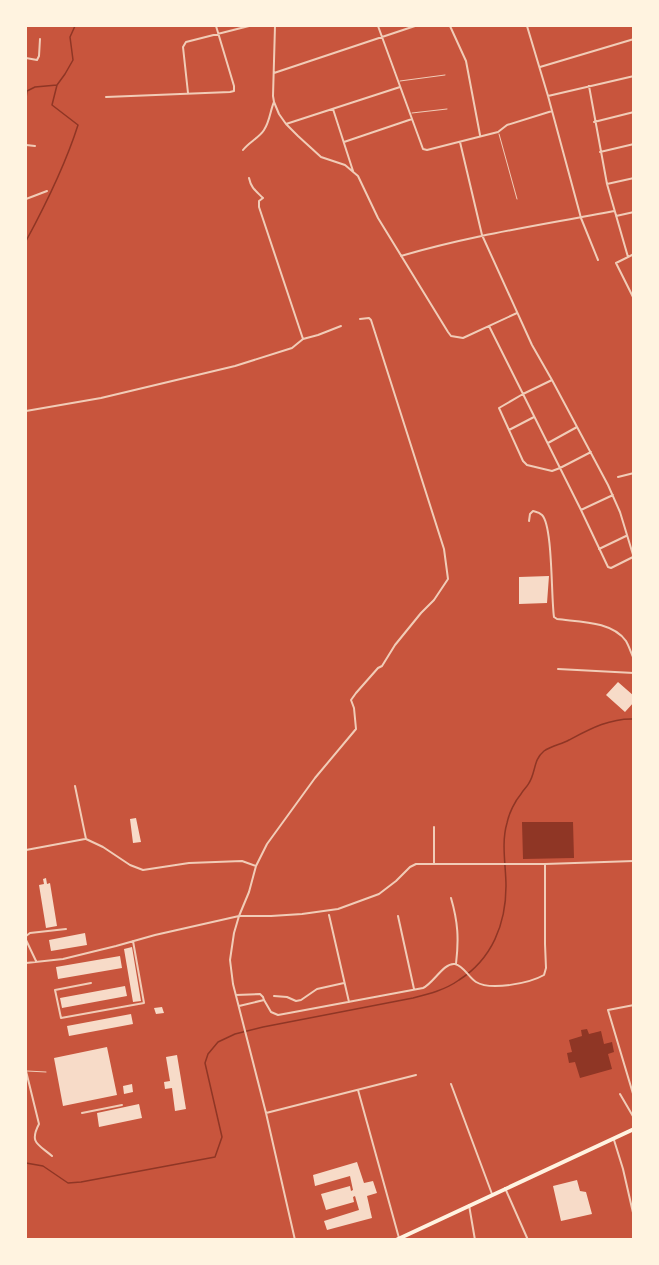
<svg xmlns="http://www.w3.org/2000/svg" width="659" height="1265" viewBox="0 0 659 1265" font-family="'Exo 2',sans-serif">
	<style>
		.water { fill: #8f3625 }
		.lines { fill: none; stroke-linecap: round; stroke-linejoin: round }
		.stream { stroke: #8f3625; stroke-width: 1.5 }
		.building { fill: #f7dbc8 }
		.service { stroke: #f1ccb7; stroke-width: 1 }
		.minor { stroke: #f1ccb7; stroke-width: 2 }
		.primary { stroke: #fff3e0; stroke-width: 4 }
	</style>
	<rect width="100%" height="100%" fill="#c8553d"/>
	<!-- water -->
	<path class="water" d="M522,822H573L574,858L523,859Z
		M587,1029L589,1034L601,1031L604,1044L612,1042L614,1052L608,1054L612,1069L580,1078L575,1062L569,1063L567,1053L572,1052L569,1040L582,1036L581,1030Z"/>
	<g class="lines">
		<!-- stream -->
		<path class="stream" d="M26,98L27,91L35,87L57,85L65,74L73,60L70,37L75,26
			M26,241C46,204 65,166 78,125L52,105L57,85
			M26,1163L43,1166L68,1183L81,1182L215,1157L222,1137L205,1063L208,1054L218,1042L235,1034L263,1027L413,998C429,994 445,990 459,980C492,959 506,924 506,886C506,866 501,843 507,823C509,813 515,801 521,794C523,790 527,787 529,783C536,772 533,760 544,751C551,746 562,744 569,740C590,729 610,718 634,719"/>
	</g>
	<!-- building -->
	<path class="building" d="M549,576L547,603L519,604V577Z
		M618,682L634,696V702L625,712L606,695Z
		M136,818L141,842L133,843L130,819Z
		M46,878L47,884L50,883L57,926L46,928L39,885L44,884L43,879Z
		M85,933L87,945L51,951L49,940Z
		M132,947L141,1001L133,1002L124,949Z
		M120,956L122,968L58,979L56,967Z
		M125,986L127,996L62,1008L60,998Z
		M162,1007L164,1013L156,1014L154,1008Z
		M131,1014L133,1024L69,1036L67,1026Z
		M107,1047L117,1095L63,1106L54,1058Z
		M177,1055L186,1109L175,1111L172,1088L165,1089L164,1082L170,1081L166,1057Z
		M132,1084L133,1092L124,1094L123,1086Z
		M139,1104L142,1118L99,1127L97,1113Z
		M357,1162L364,1183L373,1181L377,1193L367,1196L372,1218L327,1230L324,1221L359,1210L355,1196L353,1197L354,1202L326,1210L321,1194L350,1186L351,1191L353,1190L350,1176L315,1186L313,1175Z
		M577,1180L580,1191L586,1192L592,1214L561,1221L553,1186Z"/>
	<g class="lines">
		<!-- service -->
		<path class="service" d="M400,81L445,75
			M412,113L447,109
			M499,134L517,199
			M27,1071L46,1072"/>
		<!-- minor -->
		<path class="minor" d="M275,26L273,96L274,102L279,114L286,124L298,136L321,157L345,165L358,176L378,218L448,332L451,336L463,338L517,313
			M378,26L423,149L427,150L498,132L507,125L552,111
			M450,26L466,61L480,135
			M527,26L548,96L581,218L598,260
			M26,58L37,60L39,56L40,39
			M540,67L634,39
			M274,73L415,26
			M589,86L607,184L628,257
			M188,93L183,47L186,42L249,26
			M548,96L634,76
			M106,97L230,92L234,91V86L216,26
			M333,109L353,171
			M594,122L634,112
			M286,124L400,87
			M344,142L412,119
			M460,142L482,235L532,345L552,380L608,485L620,512L634,558
			M26,145L35,146
			M243,150C249,142 259,138 264,130C270,121 270,111 274,102
			M600,152L634,144
			M249,178C251,188 256,191 263,198L259,201V207L303,339
			M607,184L634,178
			M26,199L47,191
			M616,216L634,212
			M634,254L616,263L634,299
			M401,256C472,235 542,225 614,211
			M489,326L581,510L608,567L611,568L633,557
			M552,380L523,394L499,408L523,461L527,465L552,471L560,468L591,452
			M26,411L101,398L235,366L292,348L303,339L318,335L341,326
			M509,430L534,417
			M548,443L577,427
			M618,477L634,473
			M581,510L613,495
			M529,521L530,514L533,511C537,512 539,512 542,515C553,526 551,598 554,617L557,619C579,622 612,621 626,641C629,646 631,653 634,659
			M599,549L626,536
			M558,669L634,673
			M75,786L86,839L103,847L130,865L143,870L189,863L242,861L256,866
			M434,827V864
			M26,850L85,839
			M451,898C458,922 459,939 456,964
			M329,915L349,1002
			M398,916L414,989
			M26,936L30,933L66,929
			M26,940L36,961
			M26,963L63,959L116,946L155,935L239,916H271L302,914L338,909L379,894L396,881L410,867L416,864H545L634,861
			M91,983L55,990L61,1018L144,1003L133,941
			M236,995L260,994L263,997L264,1000L271,1012L278,1015L289,1013L423,988C433,984 444,962 455,964C464,966 469,978 476,982C491,991 530,983 544,975L546,968L545,944V864
			M274,996L287,997L296,1001L301,1000L317,989L344,983
			M634,1005L608,1010L634,1097
			M239,1006L264,1000
			M26,1071L39,1124C29,1143 38,1144 52,1156
			M451,1084L492,1194
			M358,1090L399,1238
			M620,1094L634,1118
			M82,1113L122,1105
			M266,1113L416,1075
			M614,1140L623,1169L634,1217
			M505,1188L528,1240
			M469,1205L475,1240
			M295,1240L266,1113L233,984L230,960L234,933L239,916L249,892L256,866L267,844L315,778L356,729L354,708L351,700L356,693L378,668L382,666L395,645L421,613L434,600L448,579L444,549L371,320L369,318L360,319"/>
		<!-- primary -->
		<path class="primary" d="M396,1240L634,1129"/>
	</g>
	<!-- border -->
	<rect width="659" height="1265" fill="none" stroke="#fff3e0" stroke-width="54"/>
</svg>
